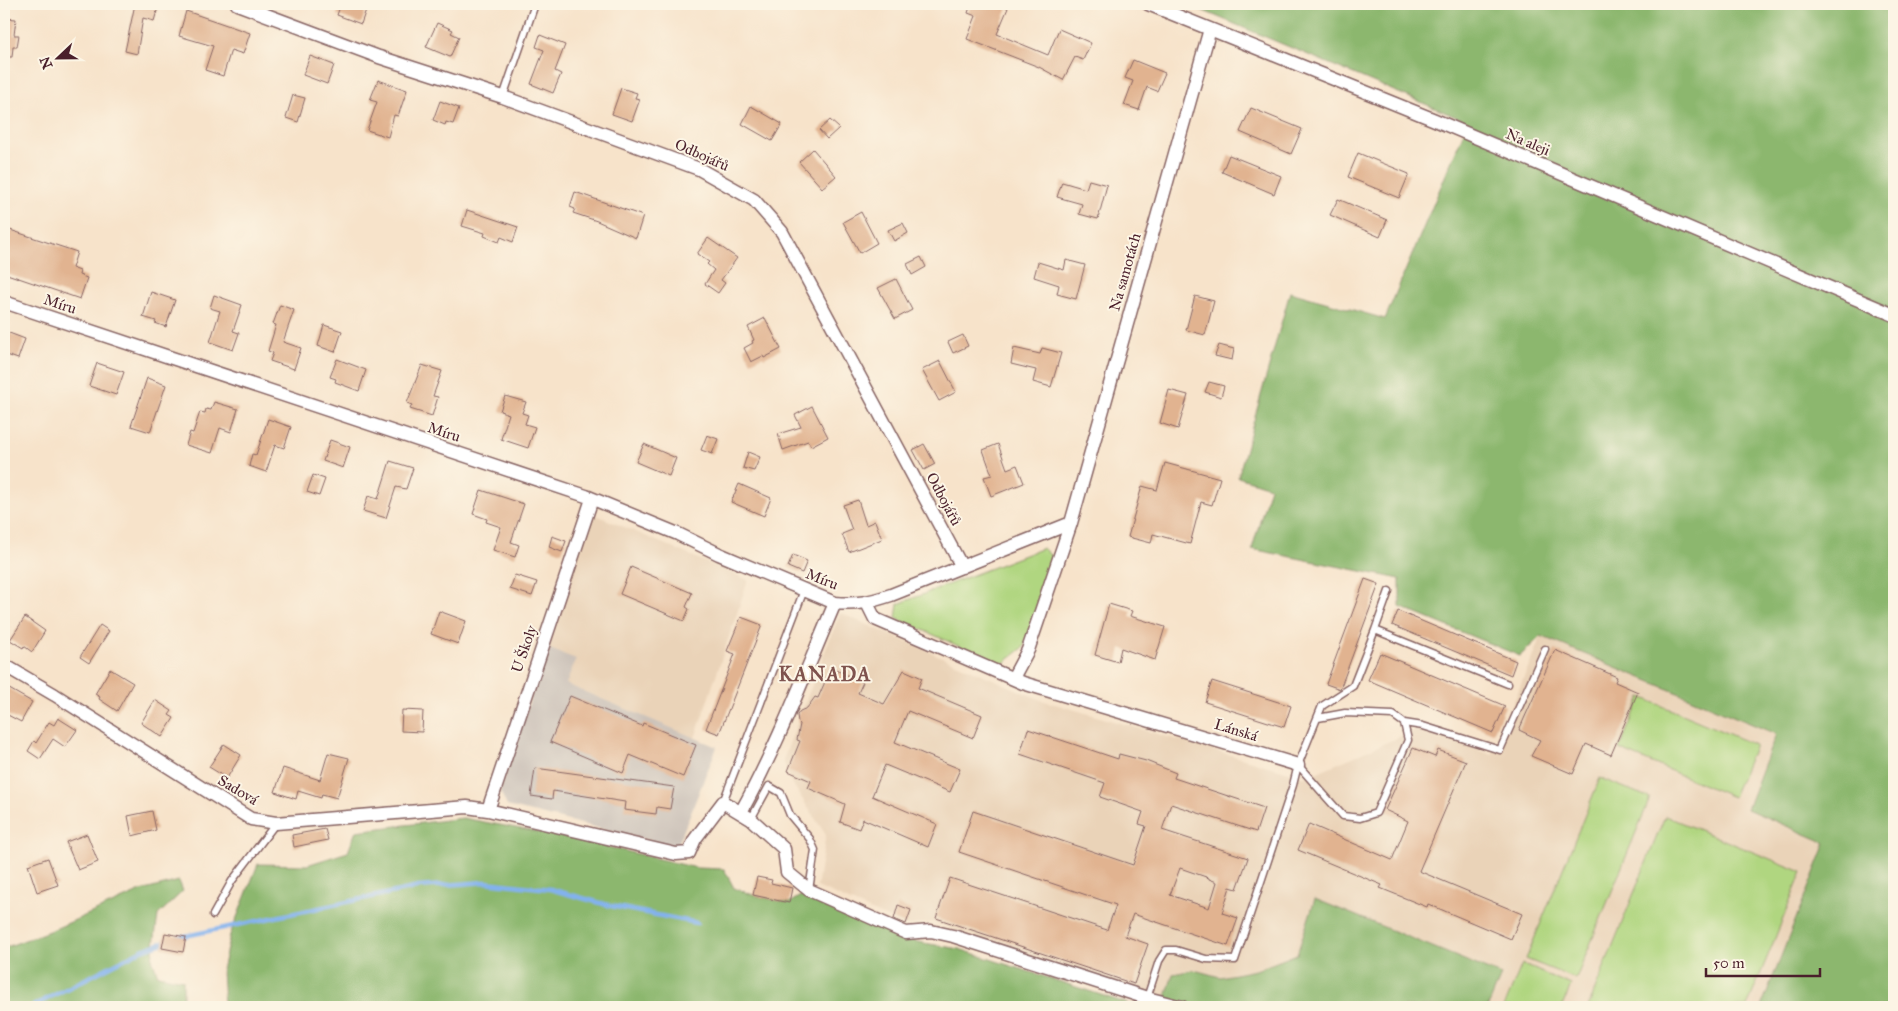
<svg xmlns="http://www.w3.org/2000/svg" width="1898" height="1011" viewBox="0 0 1898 1011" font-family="'IM FELL Great Primer',serif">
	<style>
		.built { fill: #ead3b8 }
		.industrial { fill: #ccc2b9 }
		.green { fill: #b0d680; stroke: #7d7a56 }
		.forest { fill: #8cb76e; stroke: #6b6b4c }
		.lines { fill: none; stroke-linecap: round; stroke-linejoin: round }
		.stream { stroke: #83b2ee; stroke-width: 4.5 }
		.building { fill: #e1b390; fill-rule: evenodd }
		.lane-casing { stroke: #876463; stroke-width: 9 }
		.street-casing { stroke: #876463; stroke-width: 15 }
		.lane { stroke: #fff; stroke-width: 6 }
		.street { stroke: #fff; stroke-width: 12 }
		.labels { text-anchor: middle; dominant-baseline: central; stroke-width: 4; stroke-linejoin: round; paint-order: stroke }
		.street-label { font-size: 15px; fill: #4a1f2b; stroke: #fcf5e5 }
		.district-label { font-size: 20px; font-weight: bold; letter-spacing: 1px; fill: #7f534e; stroke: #fcf5e5 }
	</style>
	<rect width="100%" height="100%" fill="#fcf5e5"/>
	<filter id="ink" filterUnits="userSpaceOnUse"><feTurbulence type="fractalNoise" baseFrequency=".02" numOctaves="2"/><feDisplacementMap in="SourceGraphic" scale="10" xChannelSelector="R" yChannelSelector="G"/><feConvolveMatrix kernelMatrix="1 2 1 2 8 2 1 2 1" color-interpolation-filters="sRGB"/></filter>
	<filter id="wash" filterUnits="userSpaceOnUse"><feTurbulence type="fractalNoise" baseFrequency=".0096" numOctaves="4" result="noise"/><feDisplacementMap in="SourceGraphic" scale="20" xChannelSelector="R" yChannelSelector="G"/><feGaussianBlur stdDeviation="1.12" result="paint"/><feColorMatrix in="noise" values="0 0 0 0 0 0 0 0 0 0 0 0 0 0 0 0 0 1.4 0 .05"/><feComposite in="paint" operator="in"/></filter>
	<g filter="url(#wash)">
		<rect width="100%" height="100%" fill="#f7e3ca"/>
		<!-- built -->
		<path class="built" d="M596,515L748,580L695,738L566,684L547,648L589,518Z
			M840,613L1041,700L1306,777L1418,729L1492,755L1541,636L1776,734L1826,843L1761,1007H1488L1501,975L1315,899L1297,954L1256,970L1220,977L1194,970L1165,999L933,922L906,926L817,887L826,835L790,780L783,760Z"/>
		<!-- industrial -->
		<path class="industrial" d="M547,648L576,659L566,684L717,747L677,847L507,806L500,791Z"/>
		<!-- green -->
		<path class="green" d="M1043,548L1055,560L1024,647L1001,665L896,618L898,604Z
			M1641,697L1755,745L1733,797L1619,749Z
			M1600,778L1650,798L1576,979L1526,959Z
			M1665,816L1802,872L1747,1007H1588Z
			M1522,964L1571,985L1562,1007H1504Z"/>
		<!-- forest -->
		<path class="forest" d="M1187,4H1894V1007H1761L1826,843L1747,809L1776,734L1541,636L1520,656L1400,607V579L1252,549L1270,487L1238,477L1290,292L1385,319L1468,122Z
			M463,818L579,840L697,868L724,869L734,888L753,895L789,903L802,895L906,940L959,949L1138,1007H225L224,1005L222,970L230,935L258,864L307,865L348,852L356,831Z
			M179,881L183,891L158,915L152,959L158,975L183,980V1007H4V948L57,928L141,891Z
			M1315,899L1501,975L1488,1007H1163L1173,974L1194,970L1220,977L1256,970L1297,954Z"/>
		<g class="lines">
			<!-- stream -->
			<path class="stream" d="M176,938L419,887L485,882L550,889L611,906L697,923
				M31,1007L142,950L168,941"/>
		</g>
		<g id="blocks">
			<!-- building -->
			<path class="building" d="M135,4H159L154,21L143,18L137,54L125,51Z
				M341,4H368L361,24L337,15Z
				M971,4H997L1008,8L997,34L1048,55L1059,29L1091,43L1083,60L1075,57L1063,80L1039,67L967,39L976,16L968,13Z
				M186,11L250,33L243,54L231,50L223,76L205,70L213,46L179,36Z
				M4,18L16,19L14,35H19L17,47H13L12,57H4Z
				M437,23L453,30L451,33L459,37L450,57L426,47Z
				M540,35L565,45L555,71L561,74L553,93L531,84L544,50L536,47Z
				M310,56L334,65L327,84L303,75Z
				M1133,60L1165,73L1157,91L1147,87L1139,110L1124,105L1133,81L1125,78Z
				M378,80L407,90L398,116L394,115L388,137L367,130L377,102L370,100Z
				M621,88L637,93L635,98L640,99L632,121L612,114Z
				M293,95L305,98L298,122L286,118Z
				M440,101L459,108L453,124L446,122L445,125L433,120Z
				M751,106L782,124L772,141L742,124Z
				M1251,108L1302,129L1291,154L1240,132Z
				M830,120L839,128L827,139L819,130Z
				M813,149L836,176L822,188L799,162Z
				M1358,153L1409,174L1399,198L1348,177Z
				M1229,155L1281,176L1274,194L1222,172Z
				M1089,180L1107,185L1098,219L1079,214L1082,204L1057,197L1062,182L1086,189Z
				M575,192L643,216L636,238L597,221L573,213L575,209L570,207Z
				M1338,199L1387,220L1380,237L1330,215Z
				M467,210L518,227L513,242L501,237L499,242L484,236L485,233L462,226Z
				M861,212L877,243L860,253L843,222Z
				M903,223L908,233L894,241L888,230Z
				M4,228L77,252L72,268L80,271L79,275L87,278L80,299L4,273Z
				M708,238L737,258L721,280L725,283L718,293L705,284L714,270L707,264L709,262L697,254Z
				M921,257L926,267L912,275L907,264Z
				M1066,260L1085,265L1076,299L1057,294L1059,285L1034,277L1038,262L1064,270Z
				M896,279L912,310L895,319L878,288Z
				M151,292L175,300L166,327L155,323L156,321L143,317Z
				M214,295L242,305L233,331L239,333L233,350L210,342L220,311L210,308Z
				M1195,296L1214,301L1205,335L1186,330Z
				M280,305L294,310L283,342L301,348L294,369L270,361L273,353L268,351L276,325L273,324Z
				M765,318L781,349L764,358L763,356L751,362L744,348L753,343L752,341L754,340L748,327Z
				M324,325L342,331L335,352L318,346Z
				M4,331L25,339L18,359L4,354Z
				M963,335L968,346L953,353L948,342Z
				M1219,345L1234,349L1232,360L1215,356Z
				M1014,348L1040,354L1042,348L1061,353L1051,387L1033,382L1036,370L1011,364Z
				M337,359L366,370L359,391L335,382L336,379L330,377Z
				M940,361L956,392L939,401L922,370Z
				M97,363L124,372L116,395L89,386Z
				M422,365L442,371L433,396L438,397L432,416L410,409L412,405L407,403Z
				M147,378L166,385L150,432L131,426Z
				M1209,382L1224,386L1221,397L1205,392Z
				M1169,390L1188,395L1178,429L1160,423Z
				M505,396L526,402L522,413L528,415L525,424L535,427L528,448L501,439L509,414L500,411Z
				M214,402L238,409L231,432L220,428L212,453L186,445L190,432L193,433L200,412L205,413L206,409L211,410Z
				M812,406L828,437L811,446L808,441L783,450L778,434L801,427L795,415Z
				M268,419L291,427L284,448L275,445L266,472L249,466L252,454L256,455Z
				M707,435L718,439L712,454L701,450Z
				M330,440L350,447L343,468L323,461Z
				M644,444L676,458L669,476L636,462Z
				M924,444L935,464L924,470L913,450Z
				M998,444L1007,469L1017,465L1024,483L991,496L984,477L992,475L983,450Z
				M748,452L760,457L754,471L743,468Z
				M390,461L413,468L406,489L396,487L386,518L363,511L368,496L378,499Z
				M1165,463L1220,478L1212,505L1201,502L1190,544L1153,534L1151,543L1128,537L1142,486L1157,490Z
				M313,475L325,479L319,496L307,492Z
				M739,484L771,498L764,516L731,502Z
				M481,490L524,504L511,542L519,545L515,557L493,550L501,527L486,522L487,519L473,514Z
				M858,500L866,525L875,521L882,539L849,552L842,534L852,530L843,505Z
				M552,536L566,541L562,552L549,547Z
				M793,555L807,561L802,573L788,567Z
				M631,567L692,593L686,607L689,609L684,621L620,594Z
				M515,575L537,582L532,596L510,589Z
				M1365,579L1379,584L1340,689L1326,684Z
				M1109,604L1132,611L1130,616L1165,627L1155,660L1121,648L1118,662L1095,655Z
				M439,611L466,621L458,644L431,634Z
				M1398,611L1516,661L1511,675L1392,625Z
				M25,617L45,631L32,652L24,646L23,648L10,640Z
				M741,617L762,625L719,734L706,729L735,654L727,651Z
				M100,625L109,631L89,663L80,657Z
				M1555,650L1617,677L1615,682L1638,692L1611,755L1586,744L1573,774L1531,756L1540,740L1519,730Z
				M1380,653L1505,706L1493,733L1368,680Z
				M831,668L863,682L858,693L884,704L904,670L922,678L918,688L982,715L973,738L908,711L895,742L960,769L950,792L885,765L872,796L937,824L928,847L863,819L859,829L840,822L845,804L808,788L811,781L788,771L800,741L797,740L800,724L798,722L797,715L800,711L807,708L815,697L818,698Z
				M110,669L133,683L117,711L99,699L100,697L95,694Z
				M1212,681L1291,706L1284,727L1205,702Z
				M4,686L32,702L21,722L4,713Z
				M570,696L642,726L643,723L696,745L683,777L630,755L623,773L550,742Z
				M155,700L172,711L169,715L174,718L162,737L141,723Z
				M402,710L423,711L422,732L401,731Z
				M58,718L77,730L65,747L53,739L40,759L28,751L34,741L36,743L49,722L54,725Z
				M1028,729L1118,759L1119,754L1146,761L1176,773L1174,778L1264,808L1256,832L1171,804L1162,830L1248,858L1237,889L1230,887L1222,913L1238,918L1228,946L1133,914L1125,936L1148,944L1134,984L936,918L950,878L1107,930L1116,905L959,852L973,811L1133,865L1146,826L1139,824L1143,812L1100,797L1105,783L1020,754ZM1180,868L1209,878V879L1217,882L1209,908L1170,895Z
				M224,744L241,755L227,778L209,767Z
				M1413,748L1435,757L1438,750L1466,761L1419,871L1522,914L1511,939L1428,904L1427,907L1380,888L1382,885L1298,850L1309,824L1392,860L1408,821L1385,810Z
				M328,753L349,758L337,798L322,794L321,798L298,791L296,799L275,792L283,768L320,780Z
				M535,768L674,787L670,809L657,807L656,814L624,810L625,802L553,791L552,799L531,796Z
				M152,811L156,830L132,836L128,816Z
				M325,829L328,840L294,847L292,835Z
				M87,834L98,862L78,870L66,842Z
				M48,858L58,885L37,892L28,865Z
				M757,877L772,880L771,883L792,888L789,903L753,895Z
				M898,905L911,910L906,924L894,919Z
				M165,933L186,937L183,952L162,948Z"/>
		</g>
	</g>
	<g filter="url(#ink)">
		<use href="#blocks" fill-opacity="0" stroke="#876463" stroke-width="1"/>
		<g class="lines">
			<defs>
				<path id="lane" d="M902,4H906
					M503,97L535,4
					M1375,630L1389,591
					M1404,723L1423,726L1500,750L1545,649
					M1298,765L1343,816L1360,818L1376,813L1408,740L1404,723L1393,715L1345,713L1318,718
					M723,802L804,590
					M751,819L769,786L781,793L790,815L810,839L815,850L809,890
					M213,915L232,881L276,823
					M1147,998L1159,961L1166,950H1176L1206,959L1235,960L1293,785L1298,765L1322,706L1353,686L1375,630L1508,684"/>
				<path id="street" d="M237,4L379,57L503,97L699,169L754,200L782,232L962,567
					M1148,4L1435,120L1894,315
					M4,302L586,496L678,534L719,554L835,603C857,605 870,602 891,595L1071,523
					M867,603L875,619L1023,683L1298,765
					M4,665L55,695L251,819L276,823L467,807L488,810L676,854L689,853L695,839L723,802L751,819L784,849L787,872L809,890L906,933L931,931L953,936L1147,998L1182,1007
					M1013,678L1028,650L1071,523L1210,29
					M488,810L592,499
					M741,812C778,745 805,673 835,603"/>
			</defs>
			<!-- lane casing -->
			<use href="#lane" class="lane-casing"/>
			<!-- street casing -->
			<use href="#street" class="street-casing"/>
			<!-- lane -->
			<use href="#lane" class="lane"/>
			<!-- street -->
			<use href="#street" class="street"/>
		</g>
	</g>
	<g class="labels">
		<!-- street labels -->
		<g class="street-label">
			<text transform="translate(1528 142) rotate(23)">Na aleji</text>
			<text transform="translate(702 155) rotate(24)">Odbojářů</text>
			<text transform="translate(1125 272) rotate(-74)">Na samotách</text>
			<text transform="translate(60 304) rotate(18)">Míru</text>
			<text transform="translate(444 432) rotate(18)">Míru</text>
			<text transform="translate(944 499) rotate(62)">Odbojářů</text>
			<text transform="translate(822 579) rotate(22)">Míru</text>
			<text transform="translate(524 649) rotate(-71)">U Školy</text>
			<text transform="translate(1236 730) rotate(17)">Lánská</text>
			<text transform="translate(238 790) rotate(31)">Sadová</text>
		</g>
		<!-- district labels -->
		<g class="district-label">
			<text x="825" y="674">KANADA</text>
		</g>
	</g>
	<!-- margin -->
	<rect width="1898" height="1011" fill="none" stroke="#fcf5e5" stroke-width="20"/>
	<!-- north arrow -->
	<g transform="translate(58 58) rotate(248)" stroke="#fcf5e5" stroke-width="4" paint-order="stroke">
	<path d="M0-4L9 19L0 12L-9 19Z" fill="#4a1f2b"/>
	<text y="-8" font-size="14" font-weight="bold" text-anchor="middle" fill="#4a1f2b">N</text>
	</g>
	<!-- scale -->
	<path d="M1706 968v8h114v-8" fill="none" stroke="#4a1f2b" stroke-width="2.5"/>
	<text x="1713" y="968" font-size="15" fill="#4a1f2b" stroke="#fcf5e5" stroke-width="4" paint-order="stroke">50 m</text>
</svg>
